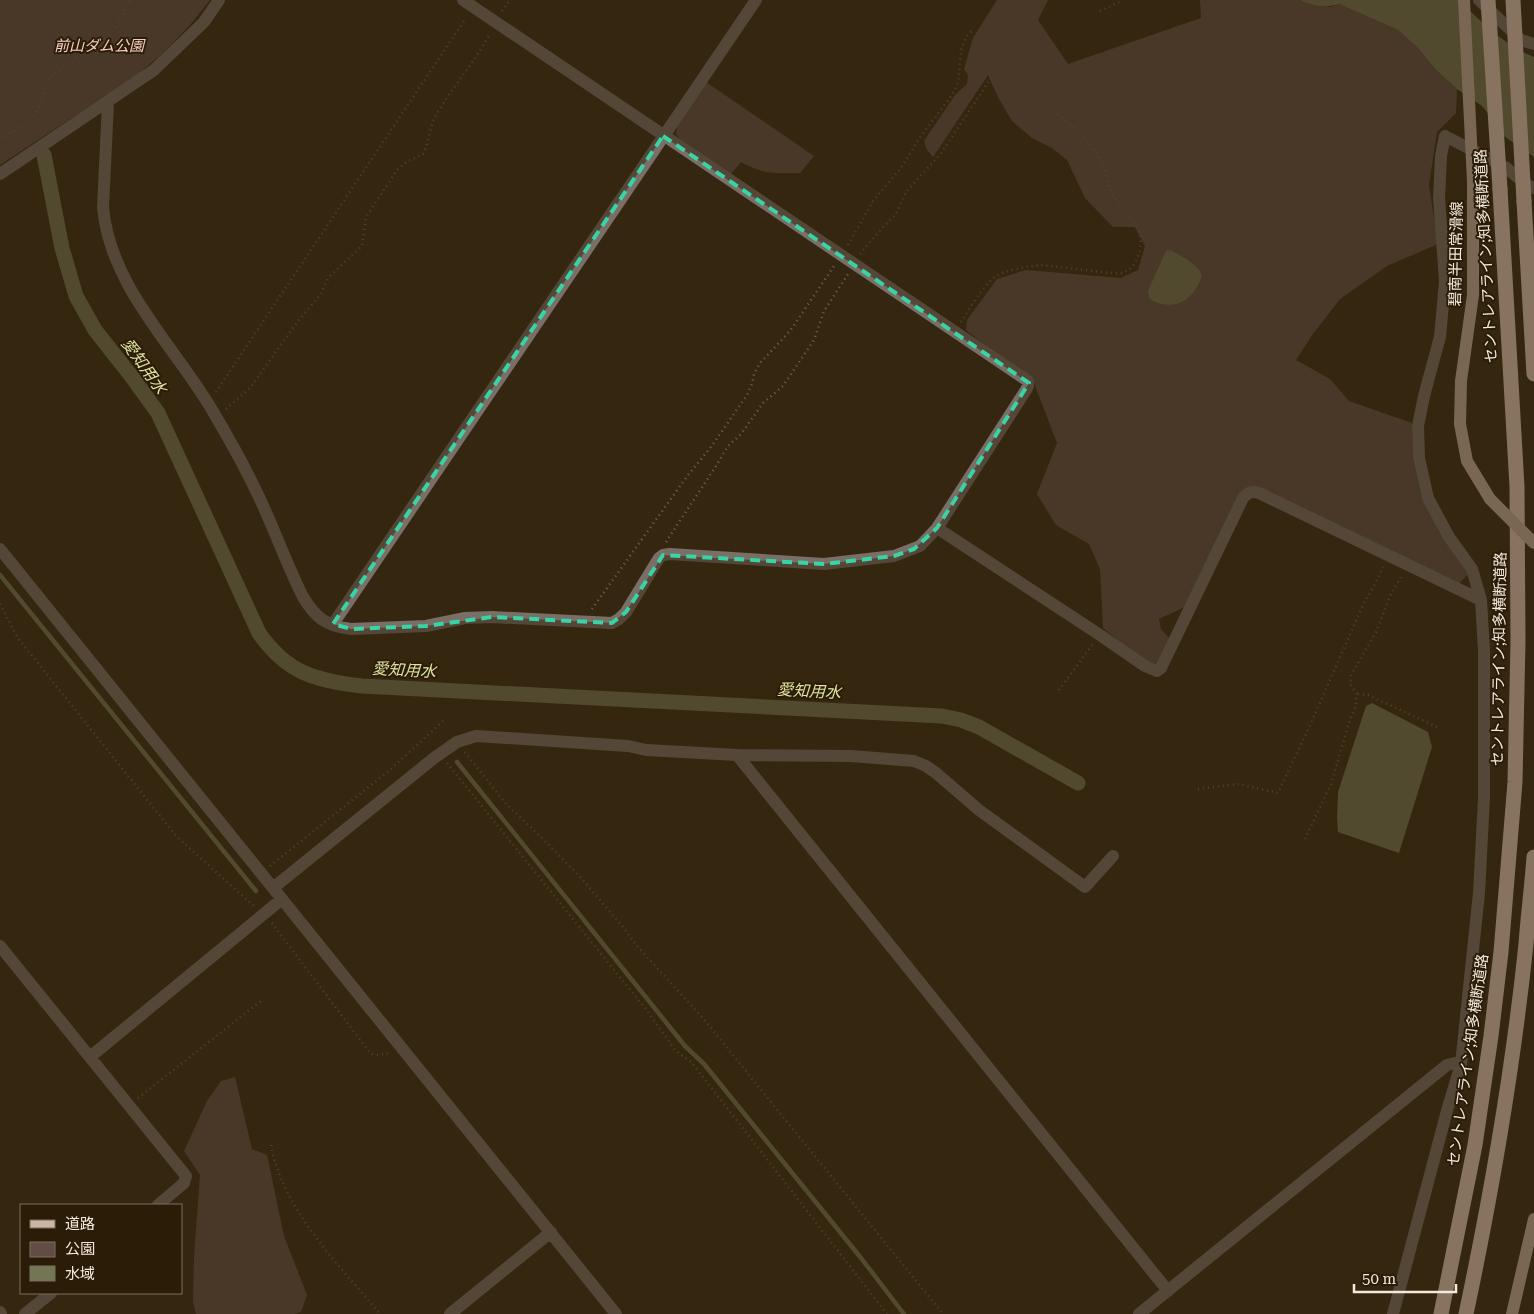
<svg xmlns="http://www.w3.org/2000/svg" width="1534" height="1314" viewBox="0 0 1534 1314" font-family="'Roboto Serif','Noto Sans JP',serif">
	<style>
		.green { fill: #634c45 }
		.water { fill: #737653 }
		.lines { fill: none; stroke-linecap: round; stroke-linejoin: round }
		.stream { stroke: #737653; stroke-width: 4.5 }
		.canal { stroke: #737653; stroke-width: 15 }
		.path { stroke: #726552; stroke-width: 2.5; stroke-dasharray: 1 4; stroke-linecap: butt }
		.minor { stroke: #7a6f67; stroke-width: 12 }
		.major { stroke: #ccb5a5; stroke-width: 12 }
		.highway { stroke: #ecd0be; stroke-width: 15 }
		.major-bridge { stroke: #ccb5a5; stroke-width: 12 }
		.highway-bridge { stroke: #ecd0be; stroke-width: 15 }
		.marked { fill: none; stroke: #38d4a6; stroke-width: 4; stroke-dasharray: 10 6; stroke-linejoin: round }
		.labels { text-anchor: middle; dominant-baseline: central; stroke-width: 4; stroke-linejoin: round; paint-order: stroke }
		.park-label { font-size: 15px; font-style: italic; fill: #f7cec2; stroke: #2b1c07 }
		.street-label { font-size: 15px; fill: #f3e9dc; stroke: #2b1c07 }
		.water-label { font-size: 16px; font-style: italic; fill: #dde2a3; stroke: #2b1c07 }
	</style>
	<rect width="100%" height="100%" fill="#352611"/>
	<!-- green -->
	<path class="green" d="M0,0H210L190,25L163,53L137,75L0,165Z
		M997,0H1048L1038,20L1068,64L1201,18L1200,0H1300L1330,7L1339,4L1398,30L1417,47L1437,71L1457,89L1456,113L1437,132L1429,185L1438,244L1387,266L1340,299L1313,334L1296,360L1330,379L1349,401L1412,423L1413,459L1422,499L1468,574L1458,585L1248,489L1185,607L1159,619L1161,629L1170,639L1158,665L1140,658L1103,628L1100,569L1089,544L1056,525L1037,494L1057,443L1034,383L966,330L967,320L997,279L1026,270L1121,278L1138,270L1145,246L1135,227H1113L1085,198L1067,160L1052,148L1032,138L1012,121L999,99L988,75L933,157L927,150L924,141L955,95L967,84L968,75L964,69L973,38Z
		M706,82L814,156L800,173C773,173 765,175 741,162L731,174L683,143L676,134L677,125Z
		M235,1077L252,1149L267,1155L284,1236L307,1295L301,1312L295,1314H196L193,1302L194,1256L200,1175L184,1151L207,1101L221,1081Z"/>
	<!-- water -->
	<path class="water" d="M1300,0H1459C1481,22 1504,45 1534,57V157L1504,136L1499,127L1482,106L1457,89L1437,71L1417,47L1398,30L1339,4C1325,8 1313,6 1300,0Z
		M1170,250C1178,254 1199,265 1201,274C1202,278 1200,281 1198,285C1195,290 1191,296 1185,300C1176,307 1157,306 1149,298L1148,291L1166,251Z
		M1372,703L1428,732L1432,747L1399,853L1338,832L1337,818L1338,792L1366,706Z"/>
	<g class="lines">
		<!-- stream -->
		<path class="stream" d="M0,575L256,891
			M457,762L685,1046L704,1064L861,1258L904,1314"/>
		<!-- canal -->
		<path class="canal" d="M44,155L62,248L76,296L95,330L132,377L158,413L259,633C287,673 316,681 362,686L942,716L961,720L979,727L1078,783"/>
		<!-- path -->
		<path class="path" d="M502,11L510,0
			M1100,11L1119,2L1121,0
			M0,138C15,131 34,122 40,104C43,95 44,83 51,76C69,59 98,51 113,30C120,21 124,10 130,0
			M848,245L873,201L901,168L921,136L952,95L958,83L961,50L966,37L973,30
			M860,254L882,228L896,214L906,192L942,152L991,78
			M961,322C971,307 981,288 995,277C1004,270 1030,266 1041,265L1120,274C1130,270 1135,265 1138,256C1149,228 1124,214 1112,193C1107,185 1107,175 1104,167C1094,143 1075,129 1056,113
			M216,392L466,18
			M226,409L251,387L295,325L321,294L326,282L331,275L362,246L366,217L397,170L406,162L423,154C429,142 429,129 435,117C451,88 475,63 490,33
			M666,542L716,466L728,446L741,434L763,403L783,386L814,340L824,311L848,274
			M0,604L18,638L176,836L255,907
			M592,609L688,475L711,447L747,395L752,384L754,374L760,363L790,331L834,266
			M1059,690L1092,645
			M1358,694L1368,695L1437,727
			M465,752L506,804L544,840L582,879L623,927L637,946L702,1017L943,1314
			M447,763L648,1012L675,1050L691,1062L703,1077L887,1314
			M1198,789L1239,784L1278,793L1311,723L1363,605L1373,588L1383,567
			M1305,839L1331,784L1350,719L1355,709L1357,694L1351,686V675L1376,632L1390,596L1402,575
			M270,866L391,769L443,721
			M272,923L370,1053L376,1055L391,1053
			M138,1098L262,1000
			M271,1145C283,1210 339,1265 380,1314"/>
		<!-- minor -->
		<path class="minor" d="M1479,0L1521,40L1534,44
			M108,103L103,207C110,288 177,348 215,415C231,442 247,471 260,499C275,531 287,565 303,597C316,618 326,626 351,629L426,626L465,618L492,617L612,623L619,619L626,612L659,558L663,555L670,554L824,564L894,556L920,546L937,528L1026,390L1028,386V381L463,0
			M0,174L154,70L204,22L219,0
			M937,528L1100,635L1145,666L1157,671L1161,668L1243,498C1248,492 1252,491 1259,493L1481,600
			M0,549L616,1314
			M333,624L756,0
			M737,755L1168,1291
			M273,888L434,758L457,742L476,736L628,746L646,750L737,755L851,756L914,761L926,766L936,773L979,810L1085,887L1113,856
			M0,946L186,1176L184,1183L158,1205
			M90,1057L282,899
			M0,1312L1,1314
			M25,1314L51,1293
			M450,1314L551,1232
			M1139,1314L1447,1065L1455,1063L1461,1064
			M1393,1314L1448,1107L1461,1064L1479,893L1484,798V651L1481,600L1472,569L1449,537L1428,498L1419,458L1418,426L1424,396L1440,337L1445,281L1439,198L1441,156L1445,136L1505,167L1527,185L1534,188"/>
		<!-- major -->
		<path class="major" d="M1473,181V295L1461,381L1460,424L1467,461L1490,499
			M1512,1314L1534,1219"/>
		<!-- highway -->
		<path class="highway" d="M1524,201L1534,374
			M1441,1314L1475,1145L1491,1036L1501,952L1515,782L1518,641L1517,487L1500,189
			M1466,1314C1492,1191 1513,1069 1526,944C1528,915 1532,886 1534,857"/>
		<!-- major-bridge -->
		<path class="major-bridge" d="M1464,0L1473,181
			M1490,499L1534,543"/>
		<!-- highway-bridge -->
		<path class="highway-bridge" d="M1488,0L1500,189
			M1513,0L1524,201"/>
	</g>
	<!-- marked area -->
	<path d="M0 0H1534V1314H0ZM663,136L1029,383L937,528L914,549L894,556L824,564L663,555L626,612L612,623L492,617L426,626L351,629L333,624Z" fill="#352611" fill-opacity=".55" fill-rule="evenodd"/>
	<path class="marked" d="M663,136L1029,383L937,528L914,549L894,556L824,564L663,555L626,612L612,623L492,617L426,626L351,629L333,624Z"/>
	<g class="labels">
		<!-- park labels -->
		<g class="park-label">
			<text x="99" y="46">前山ダム公園</text>
		</g>
		<!-- street labels -->
		<g class="street-label">
			<text transform="translate(1456 254) rotate(-89)">碧南半田常滑線</text>
			<text transform="translate(1486 256) rotate(-93)">セントレアライン;知多横断道路</text>
			<text transform="translate(1499 659) rotate(-89)">セントレアライン;知多横断道路</text>
			<text transform="translate(1468 1060) rotate(-82)">セントレアライン;知多横断道路</text>
		</g>
		<!-- water labels -->
		<g class="water-label">
			<text transform="translate(144 366) rotate(54)">愛知用水</text>
			<text transform="translate(404 670) rotate(3)">愛知用水</text>
			<text transform="translate(809 691) rotate(3)">愛知用水</text>
		</g>
	</g>
	<!-- legend -->
	<rect x="20" y="1204" width="162" height="90" fill="#2b1c07" stroke="#7b6e5c"/>
	<rect x="30" y="1220" width="25" height="8" fill="#ccb5a5" stroke="#7b6e5c"/>
	<text x="65" y="1229" font-size="15" fill="#f3e9dc">道路</text>
	<rect x="30" y="1242" width="25" height="15" fill="#634c45" stroke="#7b6e5c"/>
	<text x="65" y="1254" font-size="15" fill="#f3e9dc">公園</text>
	<rect x="30" y="1266" width="25" height="15" fill="#737653" stroke="#7b6e5c"/>
	<text x="65" y="1279" font-size="15" fill="#f3e9dc">水域</text>
	<!-- scale -->
	<path d="M1354 1284v8h102v-8" fill="none" stroke="#f3e9dc" stroke-width="2.5"/>
	<text x="1362" y="1284" font-size="15" fill="#f3e9dc" stroke="#2b1c07" stroke-width="4" paint-order="stroke">50 m</text>
</svg>
